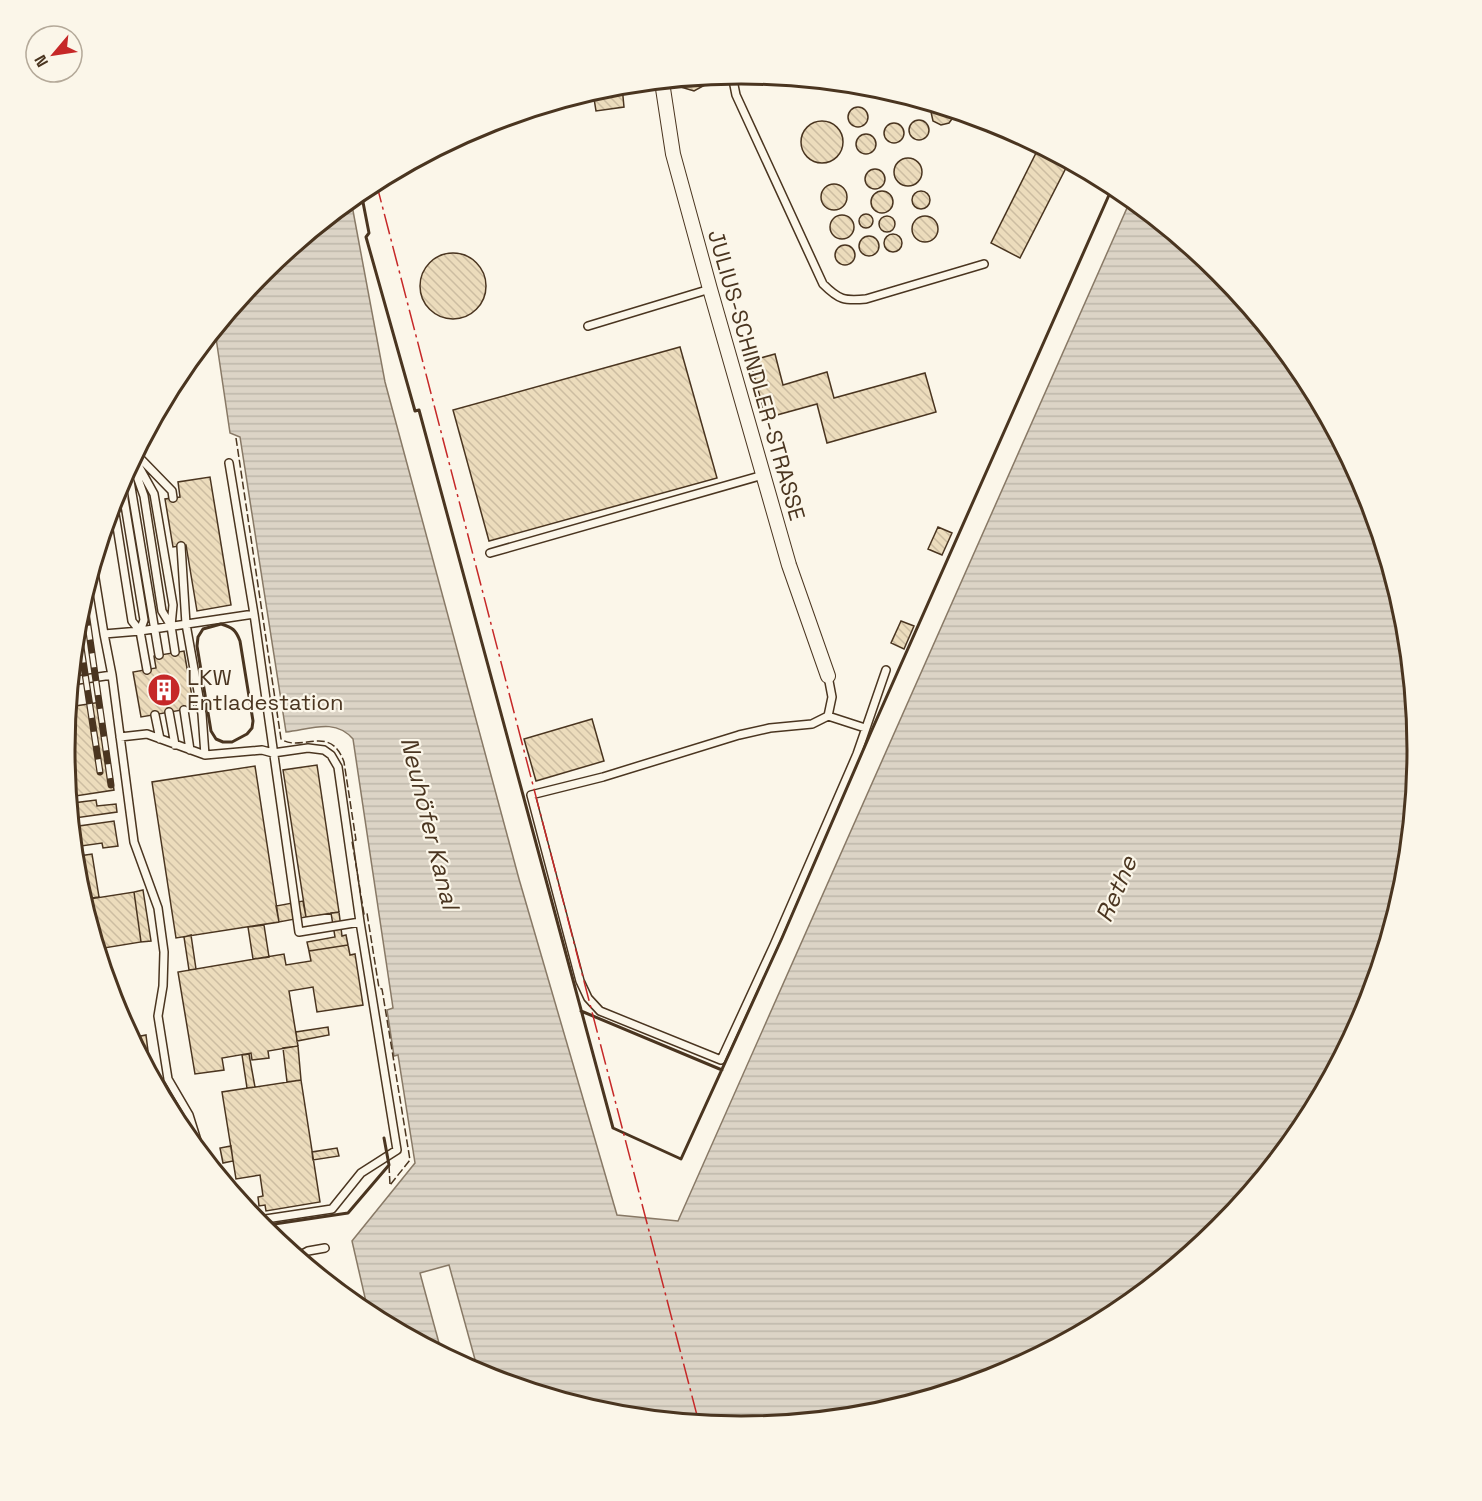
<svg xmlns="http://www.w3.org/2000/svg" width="1482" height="1501" viewBox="0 0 1482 1501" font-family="'Space Grotesk',sans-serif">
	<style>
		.water { fill: url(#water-rules); stroke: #887966; stroke-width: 1.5 }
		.pier { fill: #fbf6e9; stroke: #887966; stroke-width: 1.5 }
		.building { fill: url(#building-back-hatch); stroke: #4a3520; stroke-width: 1.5 }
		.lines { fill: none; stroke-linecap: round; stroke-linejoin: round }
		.lane-casing { stroke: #4a3520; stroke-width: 10 }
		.street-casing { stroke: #4a3520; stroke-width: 16 }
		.lane { stroke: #fbf6e9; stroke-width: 7 }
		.street { stroke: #fbf6e9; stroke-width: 14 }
		.rail-casing { stroke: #4a3520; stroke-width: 7 }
		.rail { stroke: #fbf6e9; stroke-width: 4.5; stroke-dasharray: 14; stroke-linecap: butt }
		.fence { stroke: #4a3520; stroke-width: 1.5; stroke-dasharray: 8 3; stroke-linecap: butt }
		.wall { stroke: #4a3520; stroke-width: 3 }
		.power { stroke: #c62828; stroke-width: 1.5; stroke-dasharray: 21 4.5 3 4.5; stroke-linecap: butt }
		.labels { text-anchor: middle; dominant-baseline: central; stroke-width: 4.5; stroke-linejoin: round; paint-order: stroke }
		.street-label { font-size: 22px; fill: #4a3520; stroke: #fbf6e9 }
		.poi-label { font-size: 22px; fill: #4a3520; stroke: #fbf6e9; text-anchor: start }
		.water-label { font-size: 24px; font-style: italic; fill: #4a3520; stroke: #fbf6e9 }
		.rim { fill: none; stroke: #4a3520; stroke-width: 3 }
	</style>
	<defs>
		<pattern id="water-rules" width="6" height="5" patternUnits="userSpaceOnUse" patternTransform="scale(1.5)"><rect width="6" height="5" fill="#dcd4c6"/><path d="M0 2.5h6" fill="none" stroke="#beb7aa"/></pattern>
		<pattern id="building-back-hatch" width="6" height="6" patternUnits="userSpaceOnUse" patternTransform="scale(1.5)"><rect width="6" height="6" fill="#ecdcbc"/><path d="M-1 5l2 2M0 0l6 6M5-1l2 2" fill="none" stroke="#ccbda1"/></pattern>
	</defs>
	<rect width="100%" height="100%" fill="#fbf6e9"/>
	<!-- water -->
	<path class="water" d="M1131,199L1220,272L1304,375L1366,492L1405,619L1417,750L1404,883L1378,970L1355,1023V1031L1303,1127L1219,1229L1117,1313L1000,1376L873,1414L741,1427L609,1414L482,1375L369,1315L352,1241L415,1163L398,1055L394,1056L387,1010L393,1008L353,739C335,718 311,729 286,732L240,437L230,433L215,331L263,272L351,200L385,382L519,879L617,1215L678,1221Z"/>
	<!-- pier -->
	<path class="pier" d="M449,1265L479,1374L442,1354L424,1288L420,1273Z"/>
	<!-- building -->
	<path class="building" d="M761,76L784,78L763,84Z
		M708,77L705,85L694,91L681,87L677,80Z
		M622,86L624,107L596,111L593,92Z
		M934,106L953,111L952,119L949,123L941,125L933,121L931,112Z
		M848 117a10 10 0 1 1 20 0a10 10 0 1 1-20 0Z
		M506,118L503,122L495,125L489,124Z
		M909 130a10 10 0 1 1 20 0a10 10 0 1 1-20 0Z
		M801 142a21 21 0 1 1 42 0a21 21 0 1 1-42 0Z
		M884 133a10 10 0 1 1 20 0a10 10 0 1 1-20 0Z
		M856 144a10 10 0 1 1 20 0a10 10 0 1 1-20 0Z
		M1039,147L1069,162L1020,258L991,243Z
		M894 172a14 14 0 1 1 28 0a14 14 0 1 1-28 0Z
		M865 179a10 10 0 1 1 20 0a10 10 0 1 1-20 0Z
		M821 197a13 13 0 1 1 26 0a13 13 0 1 1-26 0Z
		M912 200a9 9 0 1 1 18 0a9 9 0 1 1-18 0Z
		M871 202a11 11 0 1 1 22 0a11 11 0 1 1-22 0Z
		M859 221a7 7 0 1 1 14 0a7 7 0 1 1-14 0Z
		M830 227a12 12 0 1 1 24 0a12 12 0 1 1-24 0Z
		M879 224a8 8 0 1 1 16 0a8 8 0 1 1-16 0Z
		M912 229a13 13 0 1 1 26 0a13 13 0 1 1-26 0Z
		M884 243a9 9 0 1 1 18 0a9 9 0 1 1-18 0Z
		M859 246a10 10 0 1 1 20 0a10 10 0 1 1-20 0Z
		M835 255a10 10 0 1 1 20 0a10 10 0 1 1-20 0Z
		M420 286a33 33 0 1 1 66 0a33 33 0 1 1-66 0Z
		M680,347L717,478L489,541L453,410Z
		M775,354L783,385L827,372L834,398L925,373L936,412L827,443L817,404L766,418L750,361Z
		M210,477L231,605L197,611L186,545L173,547L165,499L180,497L178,482Z
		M938,527L952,533L942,555L928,549Z
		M901,621L914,626L904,649L891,643Z
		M184,651L194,708L141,717L133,672L156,668L154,656Z
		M101,702L114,790L69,797L65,750L69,707Z
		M592,719L604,761L536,781L524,739Z
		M317,765L339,912L306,917L283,770Z
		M255,766L279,922L176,938L152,782Z
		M96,800L97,806L116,804L117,812L75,818L73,803Z
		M114,821L118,846L103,848L102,843L74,847L72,827Z
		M92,854L99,897L85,899L79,856Z
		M143,890L151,941L141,942L134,892Z
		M134,892L141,942L98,949L83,900Z
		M303,901L306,917L279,922L276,906Z
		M339,912L342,936L346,935L348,945L309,951L307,942L335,937L331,913Z
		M264,925L269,957L253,959L248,927Z
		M191,935L196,969L189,970L184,937Z
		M348,945L350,955L355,954L363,1005L317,1012L313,987L289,991L298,1046L268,1051L269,1058L252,1060L251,1053L222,1058L224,1070L195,1074L178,972L284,954L286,965L311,961L309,951Z
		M104,948L106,962L102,963L98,949Z
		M328,1027L329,1035L297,1041L296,1032Z
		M146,1035L148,1051L139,1052L131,1038Z
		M298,1046L301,1080L287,1082L283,1048Z
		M249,1054L255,1087L247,1088L242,1055Z
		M141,1055L148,1060L150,1064L148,1070Z
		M301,1080L320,1202L266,1211L265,1205L259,1206L258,1197L263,1196L260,1175L236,1179L222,1092Z
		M231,1146L233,1161L223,1163L220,1148Z
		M337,1148L339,1156L313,1160L312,1152Z"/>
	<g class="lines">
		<defs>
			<path id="lane" d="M732,75L736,95L823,284C839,300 844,301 866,299L984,264
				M588,326L710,289
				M136,454L172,491L173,498
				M134,458L154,494L173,605L171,626L175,652
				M132,462L144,496L162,611L171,626
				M229,463L254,614L299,932L360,922
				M128,469L159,655
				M124,477V499L144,620L140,631
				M113,501L132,621L140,631L147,670
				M181,546L186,624L202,714L205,755
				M490,553L763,475
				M93,566L104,634L140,631L254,614
				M104,634L112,675L134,842L158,908L164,952L163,986L158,1016L168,1079L189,1115L199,1147L259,1220L332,1209L361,1173L397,1150L360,922L338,767L331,755L324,750L308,748L273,753L262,750L205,755L147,734L120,737
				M828,676L832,697L828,716L812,724L770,728L739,735L603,777L531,795L580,981L588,998L600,1011L721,1060L774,945L857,754L886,670
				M71,681L112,675
				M184,710L190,750
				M169,712L175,745
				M155,715L160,739
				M828,716L865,728
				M169,1109L196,1143
				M297,1257L308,1251L325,1248"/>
			<path id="street" d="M662,82L673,154L710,289L789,565L828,676"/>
		</defs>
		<!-- lane casing -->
		<use href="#lane" class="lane-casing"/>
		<!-- street casing -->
		<use href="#street" class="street-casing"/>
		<!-- lane -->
		<use href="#lane" class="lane"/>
		<!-- street -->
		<use href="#street" class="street"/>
		<defs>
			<path id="rail" d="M84,598L111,785
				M77,621L100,772"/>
		</defs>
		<!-- rail casing -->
		<use href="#rail" class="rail-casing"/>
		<!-- rail -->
		<use href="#rail" class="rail"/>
		<!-- fence -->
		<path class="fence" d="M236,438L281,739C301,753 330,723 344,762L356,840L352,841L364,914L367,913L379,988L382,989L410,1160L390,1185
			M75,856L80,892
			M389,1165L390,1185"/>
		<!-- wall -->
		<path class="wall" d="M361,192L369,233L366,237L415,411L419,410L613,1128L681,1159L782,938L871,732L1113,186
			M221,624C232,627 236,630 240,641L253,721L252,728L247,734L232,742H223L216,739L211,731L197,646L198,637L203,629Z
			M581,1011L722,1070
			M261,1226L348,1213L389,1165L384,1138"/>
		<!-- power -->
		<path class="power" d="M376,182L699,1423"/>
	</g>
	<!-- icons -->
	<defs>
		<symbol id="building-disc" viewBox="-11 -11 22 22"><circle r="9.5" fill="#c62828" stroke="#fbf6e9"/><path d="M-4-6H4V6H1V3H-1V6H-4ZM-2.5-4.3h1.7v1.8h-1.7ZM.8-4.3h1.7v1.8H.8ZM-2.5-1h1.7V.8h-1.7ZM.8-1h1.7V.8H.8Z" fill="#fff"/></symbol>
	</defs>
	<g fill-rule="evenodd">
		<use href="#building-disc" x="145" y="671" width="38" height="38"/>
	</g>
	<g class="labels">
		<!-- street labels -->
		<g class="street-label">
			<text transform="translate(757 375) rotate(74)">JULIUS-SCHINDLER-STRASSE</text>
		</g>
		<!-- poi labels -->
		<g class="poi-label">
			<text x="187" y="677">LKW<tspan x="187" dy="25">Entladestation</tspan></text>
		</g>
		<!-- water labels -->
		<g class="water-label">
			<text transform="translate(430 823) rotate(76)">Neuhöfer Kanal</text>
			<text transform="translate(1116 889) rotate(-67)">Rethe</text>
		</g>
	</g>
	<!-- crop -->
	<path d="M0 0H1482V1501H0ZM75 750a666 666 0 1 1 1332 0a666 666 0 1 1-1332 0Z" fill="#fbf6e9" fill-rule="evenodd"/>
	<path class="rim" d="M75 750a666 666 0 1 1 1332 0a666 666 0 1 1-1332 0Z"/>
	<!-- north arrow -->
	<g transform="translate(54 54) rotate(241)"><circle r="28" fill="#fbf6e9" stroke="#b4a999" stroke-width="1.5"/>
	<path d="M0-4.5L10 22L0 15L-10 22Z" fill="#c62828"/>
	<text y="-9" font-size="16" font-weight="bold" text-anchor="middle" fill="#4a3520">N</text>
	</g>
</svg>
